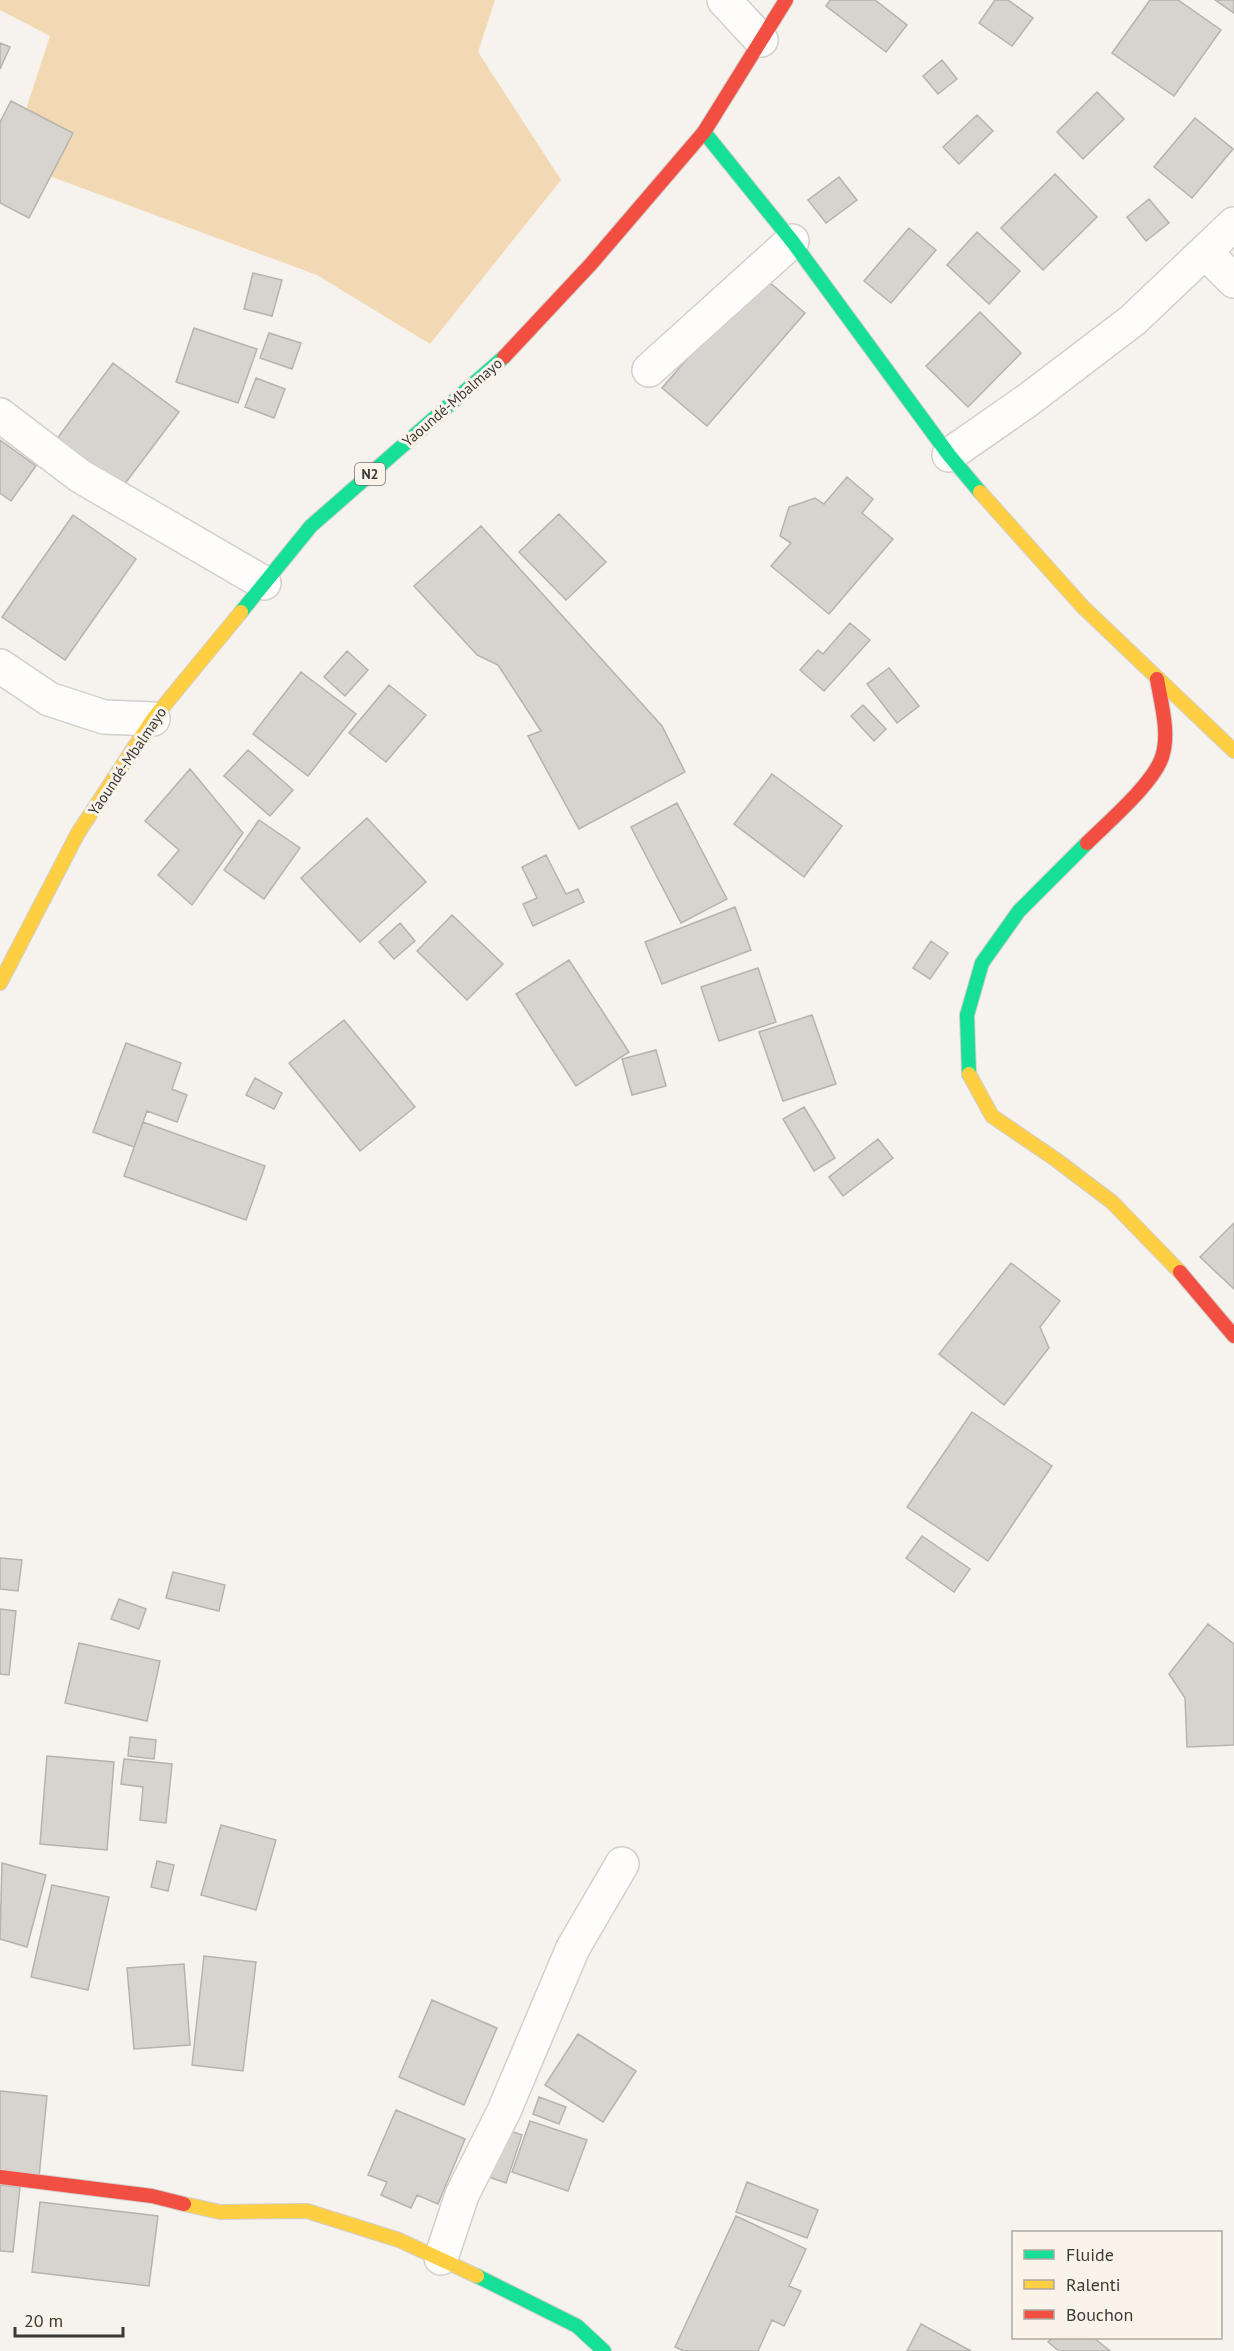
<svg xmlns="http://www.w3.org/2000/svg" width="1234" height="2351" viewBox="0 0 1234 2351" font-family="'PT Sans',sans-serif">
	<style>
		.green { fill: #f3d9b3 }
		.building { fill: #d7d4d0; stroke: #b6b3af; stroke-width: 1.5 }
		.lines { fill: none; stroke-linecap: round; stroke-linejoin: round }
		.street-casing { stroke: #d3cfcb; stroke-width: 36 }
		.fast-casing { stroke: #d3cfcb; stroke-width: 16 }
		.slow-casing { stroke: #d3cfcb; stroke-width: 16 }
		.jam-casing { stroke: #d3cfcb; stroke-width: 16 }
		.street { stroke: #fefdfc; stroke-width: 33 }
		.fast { stroke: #16e098; stroke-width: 14 }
		.slow { stroke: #ffcf43; stroke-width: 14 }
		.jam { stroke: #f24e42; stroke-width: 14 }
		.labels { text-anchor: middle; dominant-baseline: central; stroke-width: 6; stroke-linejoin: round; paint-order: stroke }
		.shield { fill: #faf3e9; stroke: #76726c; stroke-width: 1.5 }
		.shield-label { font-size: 14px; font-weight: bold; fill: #3d3a36 }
		.street-label { font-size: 15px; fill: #3d3a36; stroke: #faf3e9 }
	</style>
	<rect width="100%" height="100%" fill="#f6f2ed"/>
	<!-- green -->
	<path class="green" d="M0,0H495L478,52L561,180L430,344L317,275L9,161L50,36L0,10Z"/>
	<!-- building -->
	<path class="building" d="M830,0H875L907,25L886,52L826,6Z
		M995,0H1008L1033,18L1012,46L979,23Z
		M1150,0H1178L1221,30L1174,96L1112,53Z
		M1215,0H1234V13Z
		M0,43L10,47L0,69Z
		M942,60L957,79L938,94L923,76Z
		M1097,92L1124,119L1083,159L1057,132Z
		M11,101L73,133L29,218L0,203V122Z
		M977,115L993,131L959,164L943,147Z
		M1195,118L1233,149L1192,198L1154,167Z
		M1055,174L1097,217L1043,270L1001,228Z
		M839,177L857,200L826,223L808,200Z
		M1149,199L1169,223L1146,241L1127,217Z
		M909,228L936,250L891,303L864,281Z
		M977,232L1020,271L989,304L947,265Z
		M253,273L282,280L272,316L244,309Z
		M760,274L805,313L707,426L662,388Z
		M980,312L1021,353L968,407L926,366Z
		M194,328L257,349L238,403L176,382Z
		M269,333L301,343L292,369L260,358Z
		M113,363L179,412L121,489L56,440Z
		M256,378L285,389L274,418L245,407Z
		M0,440L36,466L11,501L0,493Z
		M847,477L873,499L862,513L893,539L829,614L771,566L791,543L780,536L789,507L815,498L824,504Z
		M559,514L606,562L566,600L519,552Z
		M73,515L136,559L65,660L2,617Z
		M481,526L662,726L685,772L579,829L528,736L541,731L498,665L477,655L414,586Z
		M850,623L870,640L824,691L800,670L818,650L823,654Z
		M347,651L368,670L345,696L324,677Z
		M889,668L919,706L897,723L867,684Z
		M301,672L356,714L308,776L253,734Z
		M389,685L426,715L386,762L349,733Z
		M863,705L886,729L874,741L851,716Z
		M248,750L293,790L270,816L224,776Z
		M190,769L243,833L192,905L158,875L179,850L145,821Z
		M772,774L842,826L804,877L734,824Z
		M677,803L727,899L681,923L631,827Z
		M367,818L426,882L360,942L301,878Z
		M259,820L300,848L264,899L224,870Z
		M546,855L566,894L578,889L584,902L533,926L523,904L537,898L522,867Z
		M735,907L751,950L662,984L645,942Z
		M452,915L503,964L467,1000L417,951Z
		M400,923L415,941L394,959L379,942Z
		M931,941L948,953L930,979L913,968Z
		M569,960L629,1052L576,1086L516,994Z
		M758,968L776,1022L719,1041L701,987Z
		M812,1015L836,1084L783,1101L759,1032Z
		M344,1020L415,1107L360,1151L289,1063Z
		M126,1043L181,1063L172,1089L187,1095L177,1122L147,1111L134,1147L93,1132Z
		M656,1050L666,1086L632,1095L622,1059Z
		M255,1078L282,1093L274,1109L246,1095Z
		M804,1107L835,1158L814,1171L783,1119Z
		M143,1122L265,1166L246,1220L124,1176Z
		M878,1139L893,1158L843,1196L829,1177Z
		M1234,1223V1289L1200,1257Z
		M1011,1263L1060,1301L1040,1327L1049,1348L1004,1405L939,1354Z
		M972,1412L1052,1466L988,1561L907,1507Z
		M922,1536L970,1569L954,1592L906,1558Z
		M0,1558L22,1560L18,1591L0,1589Z
		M173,1572L225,1585L219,1611L166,1598Z
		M119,1599L146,1609L139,1629L111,1619Z
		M0,1609L16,1611L9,1675L0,1674Z
		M1208,1624L1234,1644V1745L1187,1747L1185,1698L1169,1674Z
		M79,1643L160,1661L147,1721L65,1703Z
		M130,1737L156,1740L154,1759L128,1756Z
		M47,1756L114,1762L107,1850L40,1844Z
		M124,1759L172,1764L166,1823L140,1820L143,1787L121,1784Z
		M221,1825L276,1840L256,1910L201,1895Z
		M157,1861L174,1865L168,1891L151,1887Z
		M2,1863L46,1875L27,1947L0,1939Z
		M52,1885L109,1897L88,1990L31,1977Z
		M204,1956L256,1962L243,2071L192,2065Z
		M184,1964L190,2045L134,2049L127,1968Z
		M432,2000L497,2028L464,2105L399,2077Z
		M578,2034L636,2071L603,2122L545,2085Z
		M0,2091L47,2096L39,2177L0,2173Z
		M539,2097L566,2107L559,2124L533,2114Z
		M396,2110L465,2139L438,2204L417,2195L411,2208L381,2195L387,2182L368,2175Z
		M530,2121L587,2140L568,2191L512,2172Z
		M505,2129L522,2135L506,2183L489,2177Z
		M747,2182L818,2210L807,2238L736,2212Z
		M0,2185L20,2187L13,2252L0,2251Z
		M40,2202L158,2216L149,2286L32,2272Z
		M736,2216L806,2249L789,2286L801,2291L784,2326L772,2320L758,2351H684L675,2347Z
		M921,2324L971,2351H907Z
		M1052,2338H1094L1110,2351H1059L1048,2342Z"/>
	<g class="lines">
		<defs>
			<path id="street" d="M724,0L761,40
				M1205,252L1234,281
				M649,370L792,241
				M0,415L80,476L264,583
				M949,455L1028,400L1133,320L1234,224
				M0,666L49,699L104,717L153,719
				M441,2258L462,2195L504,2111L573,1948L622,1864"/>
			<path id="fast" d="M704,132L792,241L949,455L980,492
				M241,612L311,526L504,357
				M969,1074L967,1015L982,963L1019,911L1087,843
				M477,2276L577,2326L604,2351"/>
			<path id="slow" d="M980,492L1083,607L1234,751
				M0,983L78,833L153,719L241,612
				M969,1074L992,1116L1055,1159L1112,1202L1180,1272
				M184,2204L220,2212L307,2211L399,2240L477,2276"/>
			<path id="jam" d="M504,357L591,264L704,132L786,0
				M1087,843C1107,823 1153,784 1162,757C1170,733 1161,703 1157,679
				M1180,1272L1234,1336
				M0,2177L152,2196L184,2204"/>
		</defs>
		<!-- street casing -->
		<use href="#street" class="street-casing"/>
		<!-- fast casing -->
		<use href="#fast" class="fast-casing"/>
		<!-- slow casing -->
		<use href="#slow" class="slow-casing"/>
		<!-- jam casing -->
		<use href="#jam" class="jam-casing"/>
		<!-- street -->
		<use href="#street" class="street"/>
		<!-- fast -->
		<use href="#fast" class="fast"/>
		<!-- slow -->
		<use href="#slow" class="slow"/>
		<!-- jam -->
		<use href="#jam" class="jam"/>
	</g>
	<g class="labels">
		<!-- shield labels -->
		<rect class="shield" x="355" y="463" width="30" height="22" rx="4.5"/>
		<g class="shield-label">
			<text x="370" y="474">N2</text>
		</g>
		<!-- street labels -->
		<g class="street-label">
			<text transform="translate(452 402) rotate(-41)">Yaoundé-Mbalmayo</text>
			<text transform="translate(127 761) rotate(-56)">Yaoundé-Mbalmayo</text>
		</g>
	</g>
	<!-- legend -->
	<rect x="1012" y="2231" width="210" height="108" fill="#faf3e9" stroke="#aea9a1" stroke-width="1.5"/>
	<rect x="1024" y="2250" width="30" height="9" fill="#16e098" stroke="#aea9a1" stroke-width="1.5"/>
	<text x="1066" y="2261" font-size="18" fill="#3d3a36">Fluide</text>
	<rect x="1024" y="2280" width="30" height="9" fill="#ffcf43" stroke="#aea9a1" stroke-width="1.5"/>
	<text x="1066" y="2291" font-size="18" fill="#3d3a36">Ralenti</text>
	<rect x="1024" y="2310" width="30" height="9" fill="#f24e42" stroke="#aea9a1" stroke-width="1.5"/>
	<text x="1066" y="2321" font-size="18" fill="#3d3a36">Bouchon</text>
	<!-- scale -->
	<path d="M15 2327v9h108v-9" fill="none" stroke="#3d3a36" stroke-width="3"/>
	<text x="24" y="2327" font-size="18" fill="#3d3a36" stroke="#faf3e9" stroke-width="4.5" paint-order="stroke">20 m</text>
</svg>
